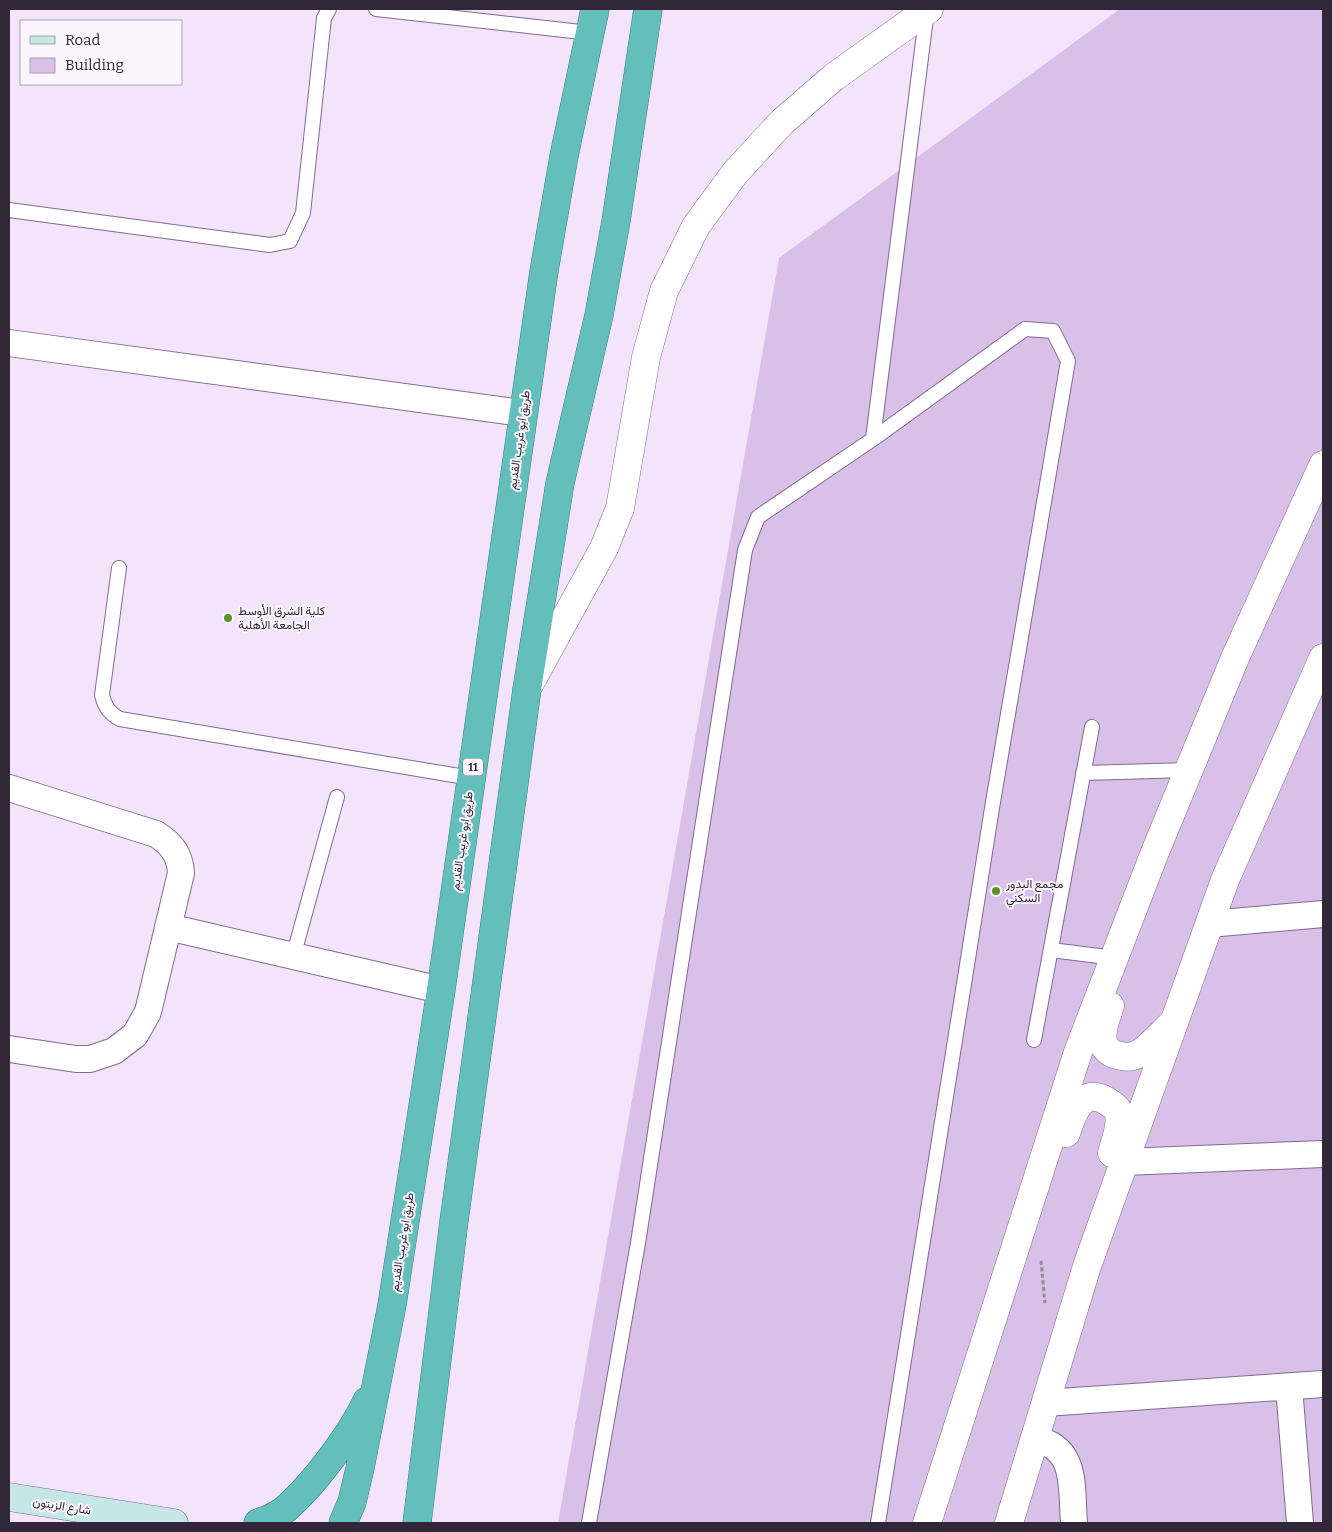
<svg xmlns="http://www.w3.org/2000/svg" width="1332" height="1532" viewBox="0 0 1332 1532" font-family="Bitter,Vazirmatn,serif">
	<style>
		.building { fill: #d9c0e8 }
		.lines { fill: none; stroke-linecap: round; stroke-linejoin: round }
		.service-casing { stroke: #816a8e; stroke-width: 16 }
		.minor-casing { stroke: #816a8e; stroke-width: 28 }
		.tertiary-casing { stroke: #816a8e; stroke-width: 29 }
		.secondary-casing { stroke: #816a8e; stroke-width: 29 }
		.trunk-casing { stroke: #397f83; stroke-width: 29 }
		.path { stroke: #978a9e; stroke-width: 3; stroke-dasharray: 4 2.5; stroke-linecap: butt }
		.service { stroke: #fff; stroke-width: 14 }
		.minor { stroke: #fff; stroke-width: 26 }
		.tertiary { stroke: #fff; stroke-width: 28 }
		.secondary { stroke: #c5e7e6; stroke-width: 28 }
		.trunk { stroke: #64bfbc; stroke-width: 28 }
		.poi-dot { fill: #5b912b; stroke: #fbf6fe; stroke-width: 2 }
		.labels { text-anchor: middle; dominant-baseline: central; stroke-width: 4; stroke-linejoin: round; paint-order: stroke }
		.shield { fill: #fbf6fe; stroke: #6e6573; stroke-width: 1 }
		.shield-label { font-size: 11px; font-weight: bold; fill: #312737 }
		.street-label { font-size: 12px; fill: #312737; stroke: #fbf6fe }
		.poi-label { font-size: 12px; fill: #312737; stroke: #fbf6fe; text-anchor: start }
	</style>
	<rect width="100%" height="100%" fill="#f3e4fc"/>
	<!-- building -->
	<path class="building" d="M1120,9H1323V1523H558L779,258Z"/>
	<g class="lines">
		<defs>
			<path id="service" d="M376,9L590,33
				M9,210L270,245L290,241L303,213L324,18L329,9
				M873,439L927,10
				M119,568L102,695C105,707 109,713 120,719L471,778
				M1083,773L1189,770
				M1051,950L1115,958
				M293,957L337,797
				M1034,1040L1092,727
				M589,1523L638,1243L745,550L758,517L873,439L1025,329L1053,331L1068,361L993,802L878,1523"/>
			<path id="minor" d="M9,343L522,413
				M9,788L156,834C172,844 180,855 181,873L148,1012L135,1035L114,1051L90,1059H76L9,1049
				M1209,924L1323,914
				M168,927L441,990
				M1124,1162L1323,1154
				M1289,1387L1300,1523
				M1045,1403L1323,1384
				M1034,1439C1078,1447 1071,1487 1074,1523"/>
			<path id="tertiary" d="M530,683L604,548L620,508L646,357L664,291L696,226L735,173L782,122L834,77L929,9
				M1110,1006C1105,1021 1094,1046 1114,1054C1120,1056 1127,1058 1133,1056C1144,1054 1163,1032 1172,1024
				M1066,1133C1072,1116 1079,1089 1103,1099C1108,1102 1116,1106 1118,1111C1123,1124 1115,1141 1112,1153
				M927,1523L1078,1052L1155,852L1235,658L1323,465
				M1009,1523L1087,1266L1225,880L1323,658"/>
			<path id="secondary" d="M9,1497L174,1523"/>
			<path id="trunk" d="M258,1523C270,1519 282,1514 291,1504C317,1480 352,1433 367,1401
				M343,1523L352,1502L360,1468L392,1305L441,990L544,271L564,156L595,9
				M417,1523L454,1221L527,689L560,483L599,315L616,221L648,9"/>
		</defs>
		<!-- service casing -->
		<use href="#service" class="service-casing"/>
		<!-- minor casing -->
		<use href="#minor" class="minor-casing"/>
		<!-- tertiary casing -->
		<use href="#tertiary" class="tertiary-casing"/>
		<!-- secondary casing -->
		<use href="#secondary" class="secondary-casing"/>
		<!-- trunk casing -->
		<use href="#trunk" class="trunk-casing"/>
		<!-- path -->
		<path class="path" d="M1041,1261L1045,1303"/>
		<!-- service -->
		<use href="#service" class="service"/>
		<!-- minor -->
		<use href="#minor" class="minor"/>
		<!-- tertiary -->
		<use href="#tertiary" class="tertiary"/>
		<!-- secondary -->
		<use href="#secondary" class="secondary"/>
		<!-- trunk -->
		<use href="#trunk" class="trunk"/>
	</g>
	<!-- markers -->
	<g class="poi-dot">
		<circle cx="228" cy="618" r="5"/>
		<circle cx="996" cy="891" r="5"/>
	</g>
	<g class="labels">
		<!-- shield labels -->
		<rect class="shield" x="463" y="758.5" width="20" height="17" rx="4"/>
		<g class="shield-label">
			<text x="473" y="767">11</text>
		</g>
		<!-- street labels -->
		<g class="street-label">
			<text transform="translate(519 440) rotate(-82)">طريق ابو غريب القديم</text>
			<text transform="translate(462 841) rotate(-82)">طريق ابو غريب القديم</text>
			<text transform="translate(402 1242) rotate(-81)">طريق ابو غريب القديم</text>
			<text transform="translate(62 1506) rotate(9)">شارع الزيتون</text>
		</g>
		<!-- poi labels -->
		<g class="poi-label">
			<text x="238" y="611">كلية الشرق الأوسط<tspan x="238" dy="14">الجامعة الأهلية</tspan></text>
			<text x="1006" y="884">مجمع البدور<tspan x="1006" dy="14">السكني</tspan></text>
		</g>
	</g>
	<!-- border -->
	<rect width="1332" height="1532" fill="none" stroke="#312737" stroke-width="20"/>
	<!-- legend -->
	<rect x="20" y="20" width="162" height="65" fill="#fbf6fe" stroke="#aaa3ae"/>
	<rect x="30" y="36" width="25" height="8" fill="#c5e7e6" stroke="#aaa3ae"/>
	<text x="65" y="45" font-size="15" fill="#312737">Road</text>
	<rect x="30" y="58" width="25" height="15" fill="#d9c0e8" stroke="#aaa3ae"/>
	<text x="65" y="70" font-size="15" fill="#312737">Building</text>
</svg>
